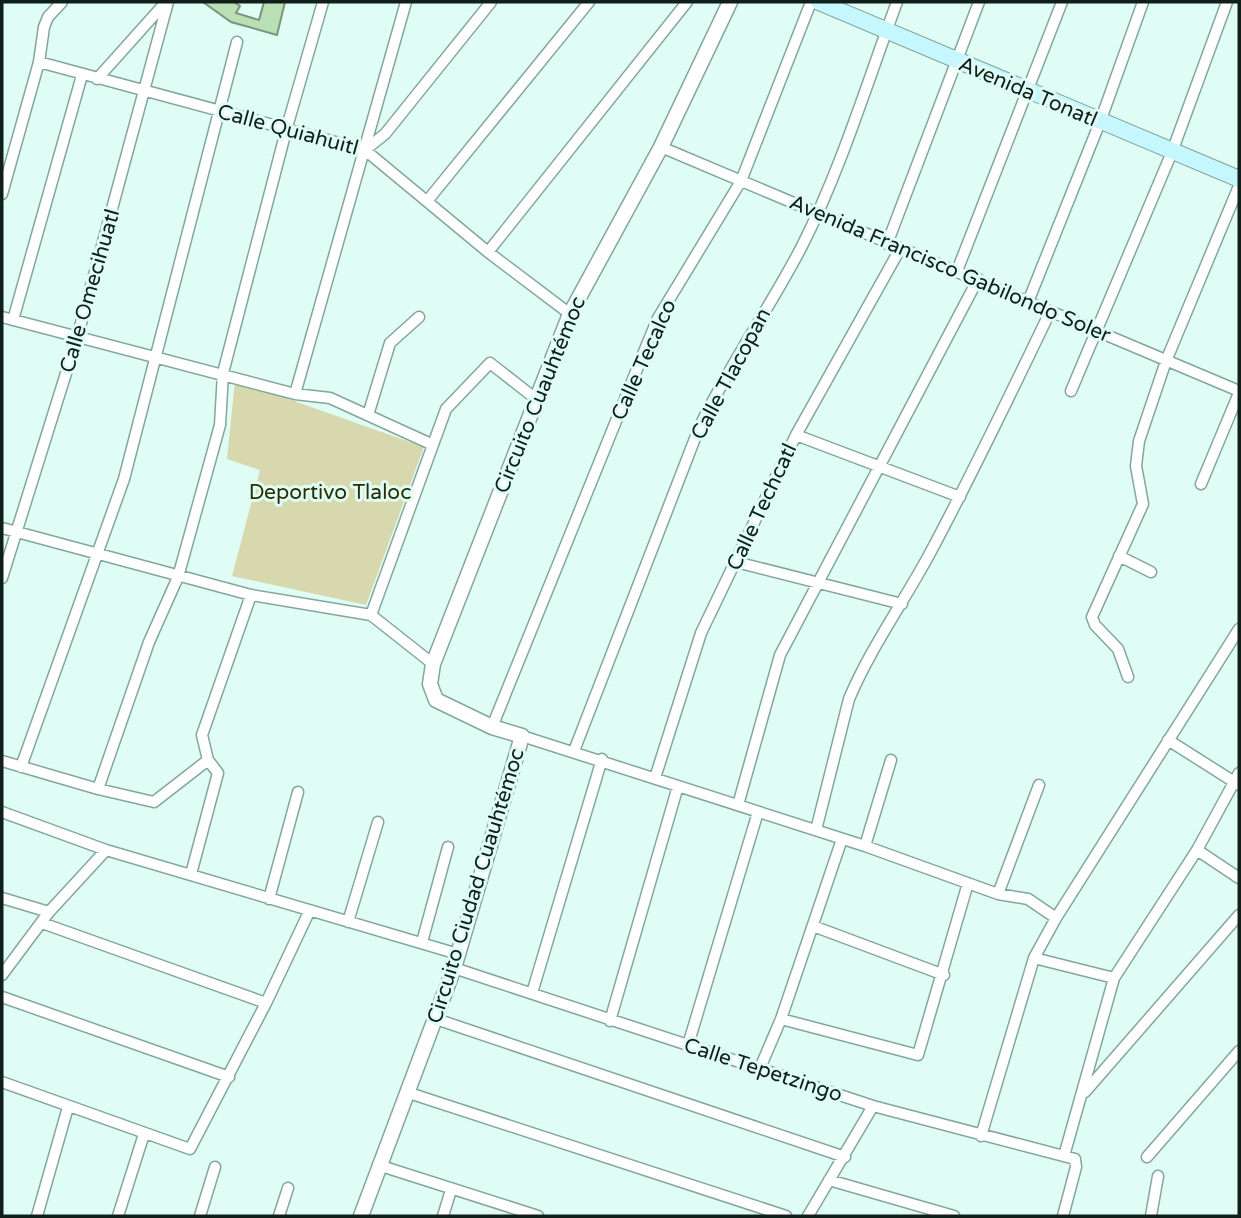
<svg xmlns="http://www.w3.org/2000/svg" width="1241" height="1218" viewBox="0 0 1241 1218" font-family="'Varela Round',sans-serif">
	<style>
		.green { fill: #d8d8af }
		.building { fill: #b9e0b5; stroke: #7e937c; stroke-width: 2 }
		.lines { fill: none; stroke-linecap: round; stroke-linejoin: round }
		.minor-casing { stroke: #83a69d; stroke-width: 13 }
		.tertiary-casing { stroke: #83a69d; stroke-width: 17 }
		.secondary-casing { stroke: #83a69d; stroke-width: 18 }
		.minor { stroke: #fff; stroke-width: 10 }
		.tertiary { stroke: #fff; stroke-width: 14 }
		.secondary { stroke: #c6f7ff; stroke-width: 16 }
		.labels { text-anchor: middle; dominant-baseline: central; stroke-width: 6; stroke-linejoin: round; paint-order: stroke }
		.street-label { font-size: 21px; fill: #111f1b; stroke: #dffdf5 }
		.park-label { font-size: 21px; fill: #2d2c00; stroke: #dffdf5 }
	</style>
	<rect width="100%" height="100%" fill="#dffdf5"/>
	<!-- green -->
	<path class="green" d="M235,380L424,447L366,605L232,576L260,470L227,459Z"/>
	<!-- building -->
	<path class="building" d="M203,2H234L240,6L236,13L259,20L264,2H285L277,35L231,22Z"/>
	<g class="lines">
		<defs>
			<path id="minor" d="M39,62L365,150L488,252L570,314
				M97,79L166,2
				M661,147L1239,391
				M365,150L385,134L491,2
				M2,194L39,62L44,27L48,17L62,2
				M428,200L589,2
				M887,244L979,2
				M488,252L687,2
				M957,271L1062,2
				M1028,302L1100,122L1143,2
				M2,317L295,394L330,398L431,444
				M13,320L82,75
				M1071,391L1172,152L1227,2
				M295,394L406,2
				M368,415L390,343L419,317
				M796,435L960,497
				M1201,484L1239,393
				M2,528L251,595L371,615L433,664
				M1119,556L1151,572
				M736,562L902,604
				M2,578L77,338L168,2
				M371,615L446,409L490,363L536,399
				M1128,677L1118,649L1095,625L1092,617L1143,504L1136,466L1139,441L1166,361L1239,186
				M492,727L646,347L658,318L741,181L811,2
				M522,736L865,846L998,894L1028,899L1056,918
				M1168,740L1239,785
				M574,751L699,428C729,365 770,308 802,246C841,169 867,83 897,2
				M2,761L98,789L154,802L208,760
				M21,767L124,479L237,42
				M655,778L701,633L796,435L900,249
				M98,789L149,642L178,577L220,425L223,373L287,127L323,2
				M738,805L780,655L978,279
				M2,812L106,850L458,954
				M816,830L849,699C870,649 903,603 929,555C972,475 1011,393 1050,312
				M865,846L891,760
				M1197,850L1239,878
				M191,874L218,773L208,760L202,735L251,595
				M998,894L1039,785
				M2,898L49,912
				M269,899L298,792
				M348,922L378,822
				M42,923L266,1003
				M813,926L944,975
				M422,942L448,847
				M1034,958L1114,978
				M454,968L873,1106L1075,1159L1076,1167L1063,1216
				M2,975L49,912L106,850
				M532,993L602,759
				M2,997L229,1077
				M436,1019L845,1157
				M781,1019L918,1055L968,883
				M610,1021L678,786
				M688,1045L758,812
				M760,1068L781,1019L842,839
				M2,1082L190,1149L266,1003L309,912
				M406,1092L786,1216
				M1085,1092L1239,915
				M981,1136L1034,958L1056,918L1239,629
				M1064,1156L1114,978L1197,850L1239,773
				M1147,1157L1239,1051
				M378,1165L538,1216
				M829,1180L954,1216
				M37,1216L68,1107
				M118,1216L144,1134
				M200,1216L215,1167
				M279,1216L288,1188
				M443,1216L451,1190
				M808,1216L873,1106
				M1151,1216L1158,1176"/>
			<path id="tertiary" d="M361,1216L454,968L522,736L492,727L436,700L430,684L433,664L570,314L661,147L730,2"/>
			<path id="secondary" d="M819,2L1239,179"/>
		</defs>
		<!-- minor casing -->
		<use href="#minor" class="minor-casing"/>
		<!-- tertiary casing -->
		<use href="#tertiary" class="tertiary-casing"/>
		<!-- secondary casing -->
		<use href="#secondary" class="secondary-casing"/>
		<!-- minor -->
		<use href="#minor" class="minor"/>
		<!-- tertiary -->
		<use href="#tertiary" class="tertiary"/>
		<!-- secondary -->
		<use href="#secondary" class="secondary"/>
	</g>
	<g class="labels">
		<!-- street labels -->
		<g class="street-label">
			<text transform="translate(1028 92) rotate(23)">Avenida Tonatl</text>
			<text transform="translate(288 130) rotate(15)">Calle Quiahuitl</text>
			<text transform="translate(950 269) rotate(23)">Avenida Francisco Gabilondo Soler</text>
			<text transform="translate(90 291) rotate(-74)">Calle Omecihuatl</text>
			<text transform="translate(644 360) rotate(-66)">Calle Tecalco</text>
			<text transform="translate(731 374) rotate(-62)">Calle Tlacopan</text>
			<text transform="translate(540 395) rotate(-68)">Circuito Cuauhtémoc</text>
			<text transform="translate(762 507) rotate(-65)">Calle Techcatl</text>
			<text transform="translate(476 886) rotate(-73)">Circuito Ciudad Cuauhtémoc</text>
			<text transform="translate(763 1070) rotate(18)">Calle Tepetzingo</text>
		</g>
		<!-- park labels -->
		<g class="park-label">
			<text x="330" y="492">Deportivo Tlaloc</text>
		</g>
	</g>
	<!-- border -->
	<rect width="1241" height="1218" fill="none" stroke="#111f1b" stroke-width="7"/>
</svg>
